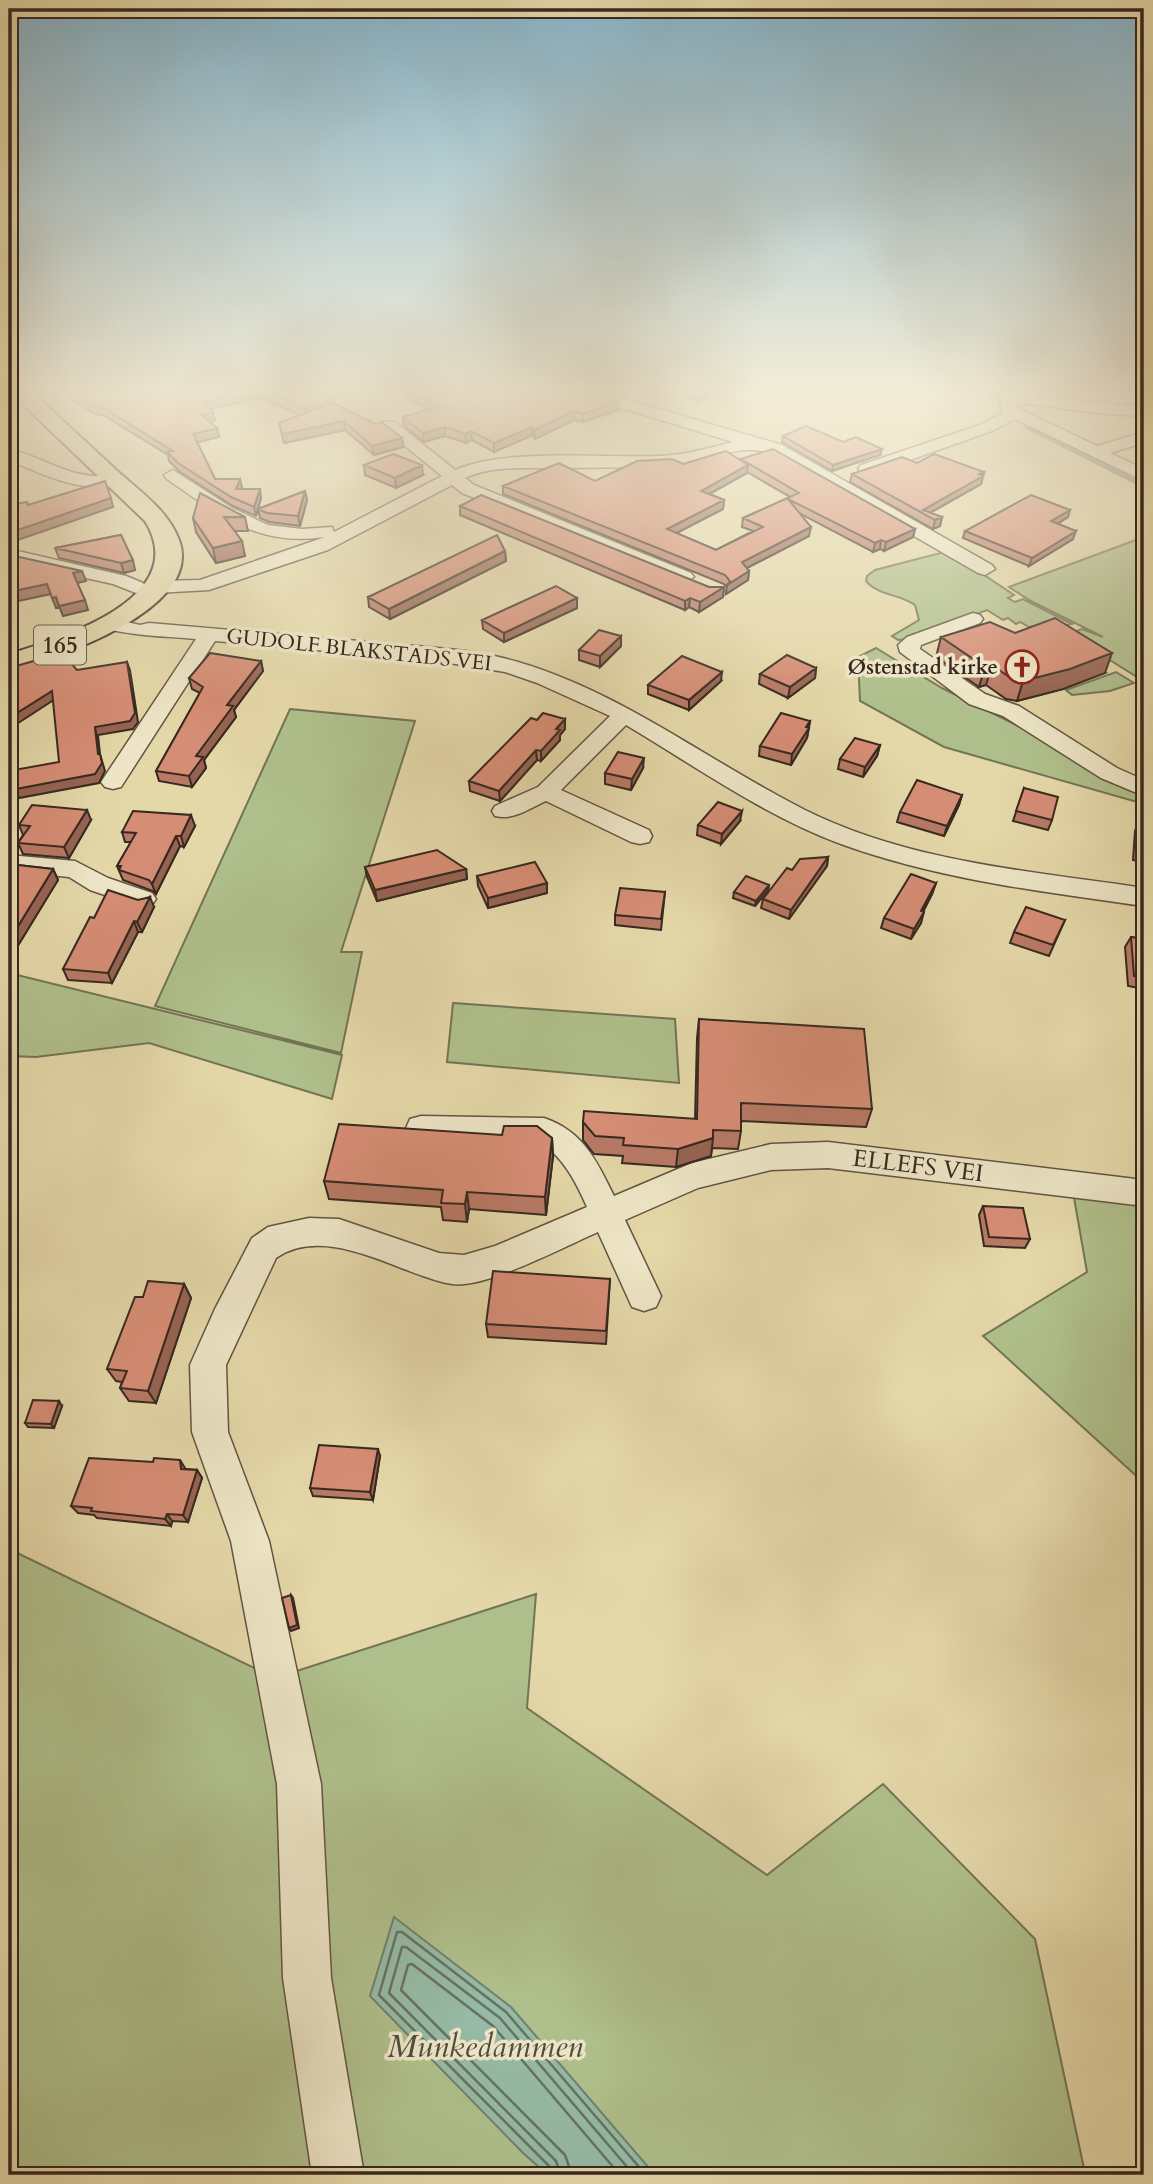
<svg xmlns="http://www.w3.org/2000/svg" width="1153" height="2184" viewBox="0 0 1153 2184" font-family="Cardo,serif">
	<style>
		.green { fill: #afbf8b; stroke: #737456; stroke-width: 2 }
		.water { fill: #96baa5; stroke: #708070; stroke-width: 2 }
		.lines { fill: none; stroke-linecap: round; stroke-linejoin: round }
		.shore { stroke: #667262; stroke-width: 2.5 }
		.stream { stroke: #708070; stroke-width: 4.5 }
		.minor-casing { stroke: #625442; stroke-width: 3 }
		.major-casing { stroke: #372920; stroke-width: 4 }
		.minor { fill: #ede5c6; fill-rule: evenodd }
		.major { fill: #e4d7a8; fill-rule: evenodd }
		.wall { fill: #b87965; stroke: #372920; stroke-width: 2; fill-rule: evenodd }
		.shaded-wall { fill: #966352; stroke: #372920; stroke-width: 2 }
		.building { fill: #d68d75; stroke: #372920; stroke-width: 2 }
		.labels { text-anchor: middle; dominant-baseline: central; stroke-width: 7; stroke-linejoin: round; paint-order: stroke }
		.far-street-label { font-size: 21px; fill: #372920; stroke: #ede5c6 }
		.far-poi-label { font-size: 21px; font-weight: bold; fill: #372920; stroke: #ede5c6; text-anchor: end }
		.shield { fill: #ede5c6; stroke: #6e6152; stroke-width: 2 }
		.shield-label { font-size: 23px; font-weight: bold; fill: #372920 }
		.street-label { font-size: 24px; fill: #372920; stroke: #ede5c6 }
		.near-water-label { font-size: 32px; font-style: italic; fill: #4f4d41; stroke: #ede5c6 }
	</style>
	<rect width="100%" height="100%" fill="#e4d7a8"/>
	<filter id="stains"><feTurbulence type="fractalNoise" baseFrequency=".00286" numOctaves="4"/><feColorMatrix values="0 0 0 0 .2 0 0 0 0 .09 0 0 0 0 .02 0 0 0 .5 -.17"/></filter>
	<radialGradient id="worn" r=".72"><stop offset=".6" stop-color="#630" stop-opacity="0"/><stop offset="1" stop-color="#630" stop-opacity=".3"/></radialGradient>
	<!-- green -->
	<path class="green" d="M1144,537V679L1142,680L1068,634L1082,629L1103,637L1029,600L1009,587Z
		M948,551L1014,595L1008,598L1015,602L1023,599L1072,624L1042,631L1033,626L1029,627L1020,622L1016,624L1008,618L1003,620L987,610L909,639L898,640L892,636L919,620L915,605C900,594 879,596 866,581L867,576L875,570Z
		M876,648L942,688L1144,789V804L944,747L860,701L858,657Z
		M1116,672L1134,683L1110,691L1072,695L1066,690Z
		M290,709L415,721L341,952H362L341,1053L155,1006Z
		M9,973L342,1055L332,1099L149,1043L36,1057L9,1056Z
		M453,1003L675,1019L679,1083L447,1062Z
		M1072,1186L1144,1193V1483L983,1336L1087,1272Z
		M9,1549L275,1678L536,1594L527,1708L767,1875L883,1784L1035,1939L1085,2173L1098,2175H9Z"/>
	<!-- water -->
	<path class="water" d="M394,1917L511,2007L655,2175H548L523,2153L370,1996Z"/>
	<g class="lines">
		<!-- shore -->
		<path class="shore" d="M552,2175L550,2167L379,1995L397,1932H402L506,2012L646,2175
			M561,2175L556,2161L389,1993L402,1947H406L500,2018L634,2175
			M572,2175L565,2155L401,1990L408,1965L412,1964L493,2026L620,2175"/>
		<!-- stream -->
		<path class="stream" d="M1027,427L1144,486"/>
		<defs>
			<path id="minor" d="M580,393H605L782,445L992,565L995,569L985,575L978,573L770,453C737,443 714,460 681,464C638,469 594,467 551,468C522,468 492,466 465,478L474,485L691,573L694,577L684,583L462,493L452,485L328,550L209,590L156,593L146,587L156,581L200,580L325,537C257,547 219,515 167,479L164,475L173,470L232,508L268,525L302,529L332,527L334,532L442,476L383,428L381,425L383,422H395L455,470C504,448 603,458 659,456C685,455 709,448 733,442L582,396Z
				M999,393C1047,393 1096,407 1144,405V415C1103,417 1059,406 1017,403L1018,408L1097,446L1137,434L1143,435V443L1110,453L1144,469V481L1015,419L992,431L873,473L867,474L858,469L861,465L980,425L1002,413Z
				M9,449C50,459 72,482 117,475L126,480L123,484C82,494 46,476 9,460Z
				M9,549L126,576L143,583L146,587L136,593L113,584L9,561Z
				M973,613L980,615L983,619L980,623L921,645L920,649L985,694L1019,706L1117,768L1144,780V796L1101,778L1003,716L969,704L900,652L898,645L907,637Z
				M110,618L140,625L149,623C223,629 297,636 371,642C419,647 472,648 518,662C623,693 708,761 805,810C909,862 1030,871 1144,888V906C1043,892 937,879 841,844C765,816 695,766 626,725L561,790L649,830L652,836L649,842L640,844L631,842L546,801C530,808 513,821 495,816L492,811L495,806L538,787L610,716L537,683L505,672L431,660L215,641L121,787L113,789L105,787L101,782L196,639C163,636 135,636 103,628L100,624L103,620Z
				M9,855L75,861L108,878L152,893L156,899L152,905L143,908L134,905L90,890L69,877L9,871Z
				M421,1116L544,1118C583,1131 597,1161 614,1196L692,1163L771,1144L828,1142L1144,1180V1206L828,1168L771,1170L698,1188L625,1220L661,1296L656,1307L644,1311L632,1307L598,1232C564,1247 499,1281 464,1284C451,1286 435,1280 423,1276C379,1261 319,1228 276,1258L226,1365L228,1432L269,1541L321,1784L331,1978L364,2175H312L283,1978L277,1784L231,1541L192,1432L190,1365L215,1309L252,1238L268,1227L309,1218L339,1219L439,1253L464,1255L495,1246L587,1207C576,1182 563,1156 539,1142L421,1140L410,1137L406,1128L410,1119Z"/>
			<path id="major" d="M11,393H33C60,418 88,444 115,469C138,490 168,510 179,540C205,609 56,659 9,671V654C62,638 193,598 145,521Z"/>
		</defs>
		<!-- minor casing -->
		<use href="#minor" class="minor-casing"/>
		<!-- major casing -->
		<use href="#major" class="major-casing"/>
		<!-- minor -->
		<use href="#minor" class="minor"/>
		<!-- major -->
		<use href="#major" class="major"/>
	</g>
	<!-- wall -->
	<path class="wall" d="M67,393H353L333,399V403L402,438L403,447L374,455L345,430L284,443L279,423L300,415L261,397L210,409L213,412L215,420L210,422L217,428L219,437L197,442L215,479L242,487L241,489L261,498L258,509L305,491L307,500L300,526L269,522L260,518L258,509L256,516L233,506L180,472L169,461L168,455L103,415L95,414L69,398Z
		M399,393H527L530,397L618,410L583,422L574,420L535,439L533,435L494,452L472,440L466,443L445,436L424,442L404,426L403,417L429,410Z
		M615,393H628V397Z
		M681,393H714L698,402Z
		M783,436L880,455L832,471L782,442Z
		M741,459L915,529L913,537L884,551L880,549L873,552L801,514L809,536L747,568L749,571L748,580L726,594L727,587L724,584L503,494V486L595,481L683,464L741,460ZM747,472L790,497L743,518L742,527L753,531L716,550L676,533L723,509L724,500L710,494L747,473Z
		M917,463L984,472L981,484L930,513L942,517L940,526L933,529L850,482L852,474Z
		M364,465L423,475L396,488L365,475Z
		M460,506L709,587H724L723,597L699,612L689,607L685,610L460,515Z
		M245,517L248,531H235L245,556L216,563L196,532L193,518Z
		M1068,517L1057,524L1073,539L1029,566L963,538L965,531Z
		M121,535L135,570L124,573L59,558L55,548Z
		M505,551L506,561L390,619L369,607L368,597Z
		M577,608L504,642L483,629L482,620Z
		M621,636V646L600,667L579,660V650Z
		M941,637L1105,673L1063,689L1017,701L1006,699L986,685L979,687L936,657Z
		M261,661L263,671L234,710L236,717L204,760L206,768L192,787L159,781L156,771L200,693L192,689L189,678Z
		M816,668L815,678L788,698L759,684L760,674Z
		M721,681L689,710L648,694V685Z
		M810,721L807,738L791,765L759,756L760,746Z
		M565,729L560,735V740L541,761L537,760L500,801L470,791L469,781Z
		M880,745L877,756L863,777L838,769L840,759Z
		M643,768L631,790L605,784V773Z
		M1024,788L1052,820L1048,830L1013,821Z
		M962,795L959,805L944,836L897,822L900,812Z
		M1144,806V863L1133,860L1135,831Z
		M91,820L69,858L23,854L18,843L23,835L19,825Z
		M740,821L721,844L697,835L698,825Z
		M195,826L184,847L180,846L156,894L153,891L123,880L117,866L131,842H125L122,832Z
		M828,857L827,866L789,919L761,908L763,899Z
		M9,864L53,869L58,880L14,952L9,951Z
		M365,867L466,869L467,879L377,901L367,877Z
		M477,876L547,893L488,908L478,886Z
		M936,883L932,894L923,912L921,923L911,939L881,928L884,918Z
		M769,885L768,890L755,906L733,898L734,892Z
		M665,892L661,930L615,925V915Z
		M154,907L142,932H138L112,983L68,980L63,969L94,918Z
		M1065,920L1049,956L1010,943L1014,932Z
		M1131,937L1144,939V989L1128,986L1125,947Z
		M699,1019L872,1109L866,1127L741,1121V1131L738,1149L712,1148L711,1156L676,1167L622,1163L623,1156L594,1154L583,1140V1122L695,1119L697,1038Z
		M502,1135L552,1138L553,1156L546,1215L469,1209L467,1222L443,1220L441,1207L329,1199L324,1181Z
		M983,1206L1030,1239L1025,1248L984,1246L979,1215Z
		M610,1279L606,1344L488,1337L486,1324Z
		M184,1284L191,1298L156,1403L129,1401L120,1388L122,1382L116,1381L107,1369L143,1297Z
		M62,1406L54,1428L28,1427L25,1423Z
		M380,1456L373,1500L313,1496L310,1488Z
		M180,1460L185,1469L197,1470L202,1478L188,1522L172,1521L171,1526L97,1518L94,1515L78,1513L71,1506L153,1462Z"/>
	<!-- shaded-wall -->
	<path class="shaded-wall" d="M241,393H261V397L204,411L202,402Z
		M324,393H353L333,399L334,408L307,418L305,409L321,394Z
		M699,393H714L698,402Z
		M619,401L618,410L583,422V414Z
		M574,411V420L535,439L534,430Z
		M213,412L215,420L204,423L202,415Z
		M344,421L345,430L284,443L282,434Z
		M445,427V436L424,442L423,433Z
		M532,427L533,435L494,452V443Z
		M217,428L219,437L195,443L193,434Z
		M471,431L472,440L466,443L465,434Z
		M402,438L403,447L374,455L372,446Z
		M882,449L880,455L832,471L833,465Z
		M422,465L423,475L396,488L395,478Z
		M748,465L747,473L700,499L701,491Z
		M984,472L981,484L926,515L923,510Z
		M240,479L242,487L238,498L236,489Z
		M260,489L261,498L256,516L254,507Z
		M305,491L307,500L300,526L298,516Z
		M111,498L113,507L9,543V533Z
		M724,500L723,509L667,538V529Z
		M1070,510L1068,517L1049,529L1051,521Z
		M942,517L940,526L933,529L935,520Z
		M811,527L809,536L741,571L742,562Z
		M915,529L913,537L884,551L886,542Z
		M1076,531L1073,539L1029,566L1032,558Z
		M881,540L880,549L873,552L875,543Z
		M242,541L245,556L216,563L213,548Z
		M505,551L506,561L390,619L389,609Z
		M133,560L135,570L124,573L121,563Z
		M82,571L86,581L77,583L73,573Z
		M749,571L748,580L726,594L727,585Z
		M47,584L51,594L9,603V592Z
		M724,587L723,597L699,612L700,602Z
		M56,597L59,607L56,608L52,598Z
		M577,598V608L504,642V633Z
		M690,598L689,607L685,610V601Z
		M85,600L88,610L63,616L59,606Z
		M621,636V646L600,667V656Z
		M1112,653L1105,673L1063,689L1017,701L1023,681Z
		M261,661L263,671L234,710L236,717L204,760L206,768L192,787L189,776L196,756L227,705Z
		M127,662L130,670L138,722L133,729L98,735L101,763L98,754L95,727Z
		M992,665L986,685L979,687L985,667Z
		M816,668L815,678L788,698L790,687Z
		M722,672L721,681L689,710V700Z
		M52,691L55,699L9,729V718Z
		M565,719V729L560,735V740L541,761V751L556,729Z
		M810,721L807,738L791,765L792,754Z
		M880,745L877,756L863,777L865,767Z
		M536,750L537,760L500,801L499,791Z
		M100,754L105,771L99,783L19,798L16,789Z
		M644,758L643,768L631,790L632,779Z
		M962,795L959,805L944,836L947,826Z
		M87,810L91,820L69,858L64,847Z
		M742,811L740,821L721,844L722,834Z
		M191,815L195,826L184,847L181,836Z
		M176,836L180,846L156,894L152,884Z
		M828,857L827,866L789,919L791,910Z
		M53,869L58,880L14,952L9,941Z
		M466,869L467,879L377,901L375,890Z
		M547,883V893L488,908V898Z
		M936,883L932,894L918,921L921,911Z
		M769,885L768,890L755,906L756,901Z
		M150,897L154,907L142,932L137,922Z
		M924,912L921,923L911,939L914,929Z
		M134,921L138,932L112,983L108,973Z
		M552,1138L553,1156L546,1215L545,1197Z
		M713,1138L711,1156L676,1167L678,1149Z
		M467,1192L469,1209L467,1222L465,1204Z
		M184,1284L191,1298L156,1403L148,1391Z
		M59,1401L62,1406L54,1428L51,1424Z
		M378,1449L380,1456L373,1500L370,1492Z
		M180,1460L185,1468L186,1477L181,1469Z
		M197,1470L202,1478L188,1522L183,1515Z
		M167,1514L172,1521L171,1526L165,1519Z
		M291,1595L293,1598L299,1628L291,1631L289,1628Z"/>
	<!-- building -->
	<path class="building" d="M72,393H241L202,402L213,412L202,415L217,428L193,434L215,479H240L236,489H260L254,507L231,497L178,463L167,452L173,451L100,406H93Z
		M270,393H324L321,394L332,399L305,409Z
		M413,393H527L530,397L538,393H591L619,401L583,414L574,411L534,430L532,427L494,443L471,431L465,434L445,427L423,433L403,417L439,407Z
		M332,403L376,424L382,422L402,438L372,446L344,421L282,434L279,423Z
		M806,426L843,442L856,437L882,449L833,465L783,436Z
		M773,449L915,529L886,542L881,540L875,543L788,499L811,527L742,562L749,571L727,585L730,581L725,575L503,486L559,463L595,481L637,461L672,459L683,464L726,451L748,465L701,491L724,500L667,529L716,550L763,527L743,518L799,493L741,459Z
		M393,454L422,465L395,478L364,465Z
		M934,454L984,472L979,474L983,476L923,510L942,517L935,520L852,474L902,457L917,463Z
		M105,481L111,498L9,533V505L27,502L28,505Z
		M305,491L298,516L267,513L258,509Z
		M200,493L245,517H224L242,541L213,548L193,518Z
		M481,495L709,587H724L700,602L690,598L685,601L460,506Z
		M1031,495L1070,510L1051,521L1076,531L1032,558L965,531Z
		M121,535L133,560L121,563L55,548Z
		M497,535L505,551L389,609L368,597Z
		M15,556L82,571L73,573L85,600L59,606L56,597L52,598L47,584L9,592V557Z
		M556,586L577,598L504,633L482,620Z
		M1055,618L1112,653L1070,669L1023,681L1012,679L992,665L985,667L941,637L990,622L1015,633Z
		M599,630L621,636L600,656L579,650Z
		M62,653L77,670L127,662L135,713L130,721L95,727L98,754H100L102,763L95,774L16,789L14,770L59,762L52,691L9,718V668Z
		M210,653L261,661L227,705L233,706L196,756L203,757L189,776L156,771L203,687L189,678Z
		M787,655L816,668L790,687L760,674Z
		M682,656L722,672L689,700L648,685Z
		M543,713L565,719L556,729L560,730L541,751L536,750L499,791L469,781L531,718L537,720Z
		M781,713L810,721L806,727L809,728L792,754L760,746Z
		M855,738L880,745L865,767L840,759Z
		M618,752L644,758L632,779L605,773Z
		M917,780L962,795L947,826L900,812Z
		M1024,788L1058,797L1052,820L1016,811Z
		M718,802L742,811L722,834L698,825Z
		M32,805L87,810L64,847L18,843L30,826L19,825Z
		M1144,807V851L1138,850L1139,821H1143Z
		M133,811L191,815L181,836H176L152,884L149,880L119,870L121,866H117L136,833L122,832Z
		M437,850L466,869L375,890L365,867Z
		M828,857L791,910L763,899L787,868L792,870L800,859Z
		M535,862L547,883L488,898L477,876Z
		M9,864L53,869L9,941Z
		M911,874L936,883L921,911L924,912L914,929L884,918Z
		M746,876L769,885L756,901L734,892Z
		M620,888L665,892L661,919L615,915Z
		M108,890L138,900L150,897L137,922L134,921L108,973L63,969L90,917L94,918Z
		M1026,907L1065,920L1053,945L1014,932Z
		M1131,937L1144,939V978L1134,976Z
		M699,1019L864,1029L872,1109L741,1103V1131L713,1130V1138L678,1149L623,1145L624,1138L595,1136L583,1122L584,1111L697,1119Z
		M339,1124L502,1135L504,1126H537L552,1138L545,1197L467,1192L465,1204L441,1203L443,1190L324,1181Z
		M983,1206L1023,1208L1030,1239L989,1237Z
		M493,1271L610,1279L606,1331L486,1324Z
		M148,1281L184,1284L148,1391L120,1388L127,1371L107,1369L135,1297H143Z
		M33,1400L59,1401L51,1424L25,1423Z
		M319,1445L378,1449L370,1492L310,1488Z
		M89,1458L153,1462L154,1458L180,1460L181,1469L197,1470L183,1515L167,1514L165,1519L91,1511L92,1508L71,1506Z
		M291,1595L297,1625L289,1628L282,1598Z"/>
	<!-- sky -->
	<linearGradient id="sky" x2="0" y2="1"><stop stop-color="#87b6cd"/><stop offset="0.56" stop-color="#f3edd8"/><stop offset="1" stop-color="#f3edd8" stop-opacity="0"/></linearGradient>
	<rect width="1153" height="699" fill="url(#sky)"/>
	<!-- icons -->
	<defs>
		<symbol id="church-ring" viewBox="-11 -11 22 22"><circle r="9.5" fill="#ede5c6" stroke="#8f2418" stroke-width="1.5"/><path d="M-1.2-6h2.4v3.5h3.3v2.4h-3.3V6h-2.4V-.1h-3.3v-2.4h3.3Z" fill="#8f2418"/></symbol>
	</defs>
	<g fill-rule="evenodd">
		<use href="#church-ring" x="1003" y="648" width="38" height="38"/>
	</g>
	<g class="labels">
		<!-- far-street labels -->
		<g class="far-street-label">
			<text transform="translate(359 650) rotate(6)">GUDOLF BLAKSTADS VEI</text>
		</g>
		<!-- far-poi labels -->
		<g class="far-poi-label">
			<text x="998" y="667">Østenstad kirke</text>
		</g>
		<!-- shield labels -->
		<rect class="shield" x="34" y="625.5" width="52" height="39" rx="5"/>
		<g class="shield-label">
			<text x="60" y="645">165</text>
		</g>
		<!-- street labels -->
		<g class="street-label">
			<text transform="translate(918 1166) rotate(7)">ELLEFS VEI</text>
		</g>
		<!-- near-water labels -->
		<g class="near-water-label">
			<text x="485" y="2047">Munkedammen</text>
		</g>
	</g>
	<!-- margin -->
	<rect width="1153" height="2184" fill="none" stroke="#e4d7a8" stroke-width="35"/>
	<rect x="10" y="10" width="1132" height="2163" fill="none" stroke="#372920" stroke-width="3.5"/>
	<rect x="18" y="18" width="1118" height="2149" fill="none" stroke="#372920" stroke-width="2"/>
	<rect width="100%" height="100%" filter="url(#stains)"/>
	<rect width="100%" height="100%" fill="url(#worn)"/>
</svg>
